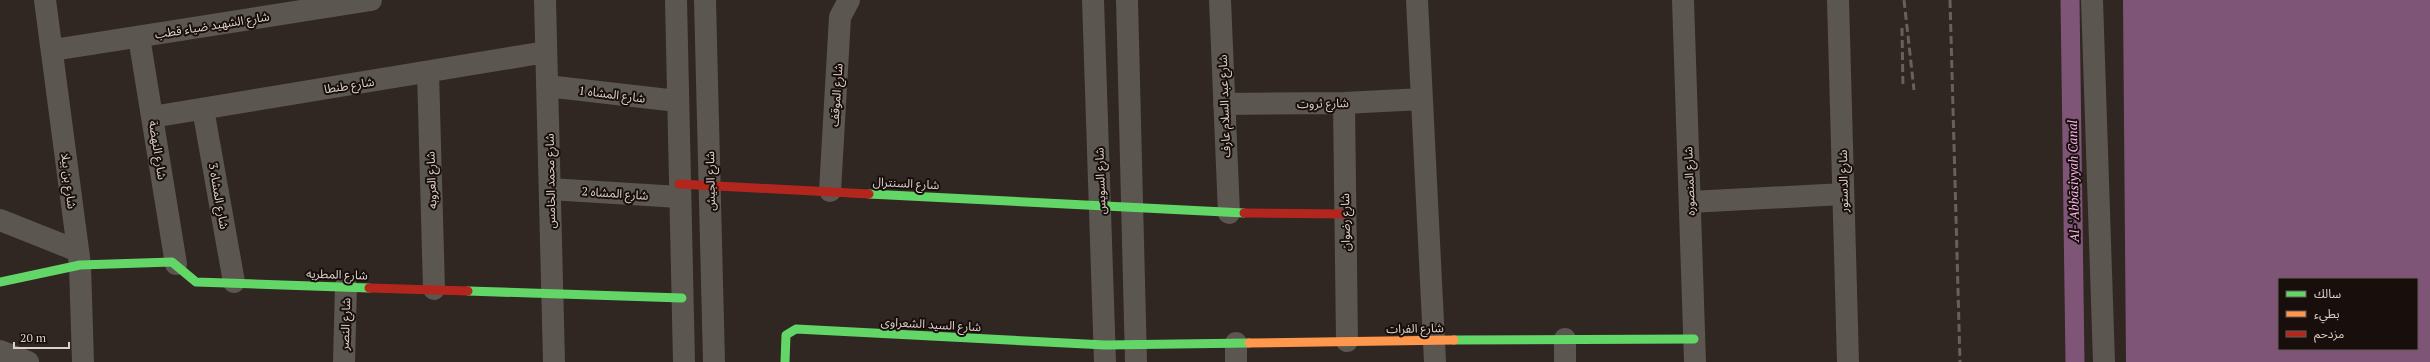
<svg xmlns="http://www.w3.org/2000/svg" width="2430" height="362" viewBox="0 0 2430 362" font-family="'PT Serif','Noto Sans Arabic',serif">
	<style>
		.water { fill: #7f5577; fill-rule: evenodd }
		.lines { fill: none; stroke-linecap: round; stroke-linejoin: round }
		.canal { stroke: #7f5577; stroke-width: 19 }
		.street { stroke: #5b564f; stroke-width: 22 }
		.fast { stroke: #63d668; stroke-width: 9 }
		.slow { stroke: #ff974d; stroke-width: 9 }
		.jam { stroke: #b3261e; stroke-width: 9 }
		.rail { stroke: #67605b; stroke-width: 3; stroke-dasharray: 8 4; stroke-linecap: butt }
		.labels { text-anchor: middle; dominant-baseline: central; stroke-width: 4; stroke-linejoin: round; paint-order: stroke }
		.street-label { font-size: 12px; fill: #ddd0cb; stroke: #180f0c }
		.water-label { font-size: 13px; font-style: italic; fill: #fbb4ed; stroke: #180f0c }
	</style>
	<rect width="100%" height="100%" fill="#302622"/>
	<!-- water -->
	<path class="water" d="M2123,0H2430V362H2126ZM2279,279H2417V349H2279Z"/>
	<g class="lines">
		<!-- canal -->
		<path class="canal" d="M2070,0L2075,362"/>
		<!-- street -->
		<path class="street" d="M45,0L80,265L83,362
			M545,0L554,362
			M676,0L684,362
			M705,0L714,362
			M1093,0L1105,362
			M1127,0L1136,362
			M1220,0L1229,213
			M1417,0L1435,362
			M1683,0L1695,362
			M1838,0L1848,362
			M2092,0L2104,362
			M139,37L176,264
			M53,50L371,0
			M428,72L434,289
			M547,86L677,101
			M1344,103L1347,341
			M1224,104L1344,103L1422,99
			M203,109L234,282
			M152,117L546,52
			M550,189L679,197
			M830,191L840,17L849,0
			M1690,202L1843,194
			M0,220L78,251
			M1565,339V362
			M1236,343V362
			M0,351L28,362
			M344,362L346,286"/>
		<!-- fast -->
		<path class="fast" d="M869,194L1244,213
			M0,282L80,265L172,262L196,282L369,288
			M468,291L682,298
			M1454,340L1694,339
			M785,362L786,335L796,329L1105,345L1249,343"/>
		<!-- slow -->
		<path class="slow" d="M1249,343L1454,340"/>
		<!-- jam -->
		<path class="jam" d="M679,184L869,194
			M1244,213L1345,214
			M369,288L468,291"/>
		<!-- rail -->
		<path class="rail" d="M1904,0L1914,90
			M1950,0L1960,362
			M1902,28L1903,88"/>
	</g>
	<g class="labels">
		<!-- street labels -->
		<g class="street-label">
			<text transform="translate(212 25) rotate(-9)">شارع الشهيد ضياء قطب</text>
			<text transform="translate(349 85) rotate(-9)">شارع طنطا</text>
			<text transform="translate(612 94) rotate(7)">شارع المشاه 1</text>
			<text transform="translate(836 95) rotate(-86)">شارع الموقف</text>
			<text transform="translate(1323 103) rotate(-1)">شارع ثروت</text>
			<text transform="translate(1224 106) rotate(-92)">شارع عبد السلام عارف</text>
			<text transform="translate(158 150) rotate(81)">شارع النهضة</text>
			<text transform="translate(431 180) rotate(-92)">شارع العروبه</text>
			<text transform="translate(69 181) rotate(83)">شارع بن بيلا</text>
			<text transform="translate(550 181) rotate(-91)">شارع محمد الخامس</text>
			<text transform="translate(710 181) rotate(-91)">شارع الجيش</text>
			<text transform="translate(1100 181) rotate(-92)">شارع السويس</text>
			<text transform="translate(1689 181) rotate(-92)">شارع المنصوره</text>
			<text transform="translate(1843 181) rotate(-91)">شارع الدستور</text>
			<text transform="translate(906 183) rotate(3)">شارع السنترال</text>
			<text transform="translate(615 193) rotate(4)">شارع المشاه 2</text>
			<text transform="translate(219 196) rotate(80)">شارع المشاه 3</text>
			<text transform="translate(1345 222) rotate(-91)">شارع رضوان</text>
			<text transform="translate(337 274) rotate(2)">شارع المطريه</text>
			<text transform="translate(345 324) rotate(-88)">شارع النصر</text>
			<text transform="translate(931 324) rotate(3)">شارع السيد الشعراوى</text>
			<text transform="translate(1415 328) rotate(-1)">شارع الفرات</text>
		</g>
		<!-- water labels -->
		<g class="water-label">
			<text transform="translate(2073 181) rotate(-91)">Al-ʿAbbāsiyyah Canal</text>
		</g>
	</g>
	<!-- legend -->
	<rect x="2278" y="278" width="140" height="72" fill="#180f0c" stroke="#675c58"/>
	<rect x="2286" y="291" width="20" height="6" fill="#63d668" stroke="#675c58"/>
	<text x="2314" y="298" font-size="12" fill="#ddd0cb">سالك</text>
	<rect x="2286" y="311" width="20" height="6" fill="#ff974d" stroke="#675c58"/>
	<text x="2314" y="318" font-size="12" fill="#ddd0cb">بطيء</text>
	<rect x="2286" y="331" width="20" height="6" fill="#b3261e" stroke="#675c58"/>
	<text x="2314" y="338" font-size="12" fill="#ddd0cb">مزدحم</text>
	<!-- scale -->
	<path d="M14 342v6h55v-6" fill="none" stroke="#ddd0cb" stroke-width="2"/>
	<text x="20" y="342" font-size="12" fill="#ddd0cb" stroke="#180f0c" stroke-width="3" paint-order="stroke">20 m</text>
</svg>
